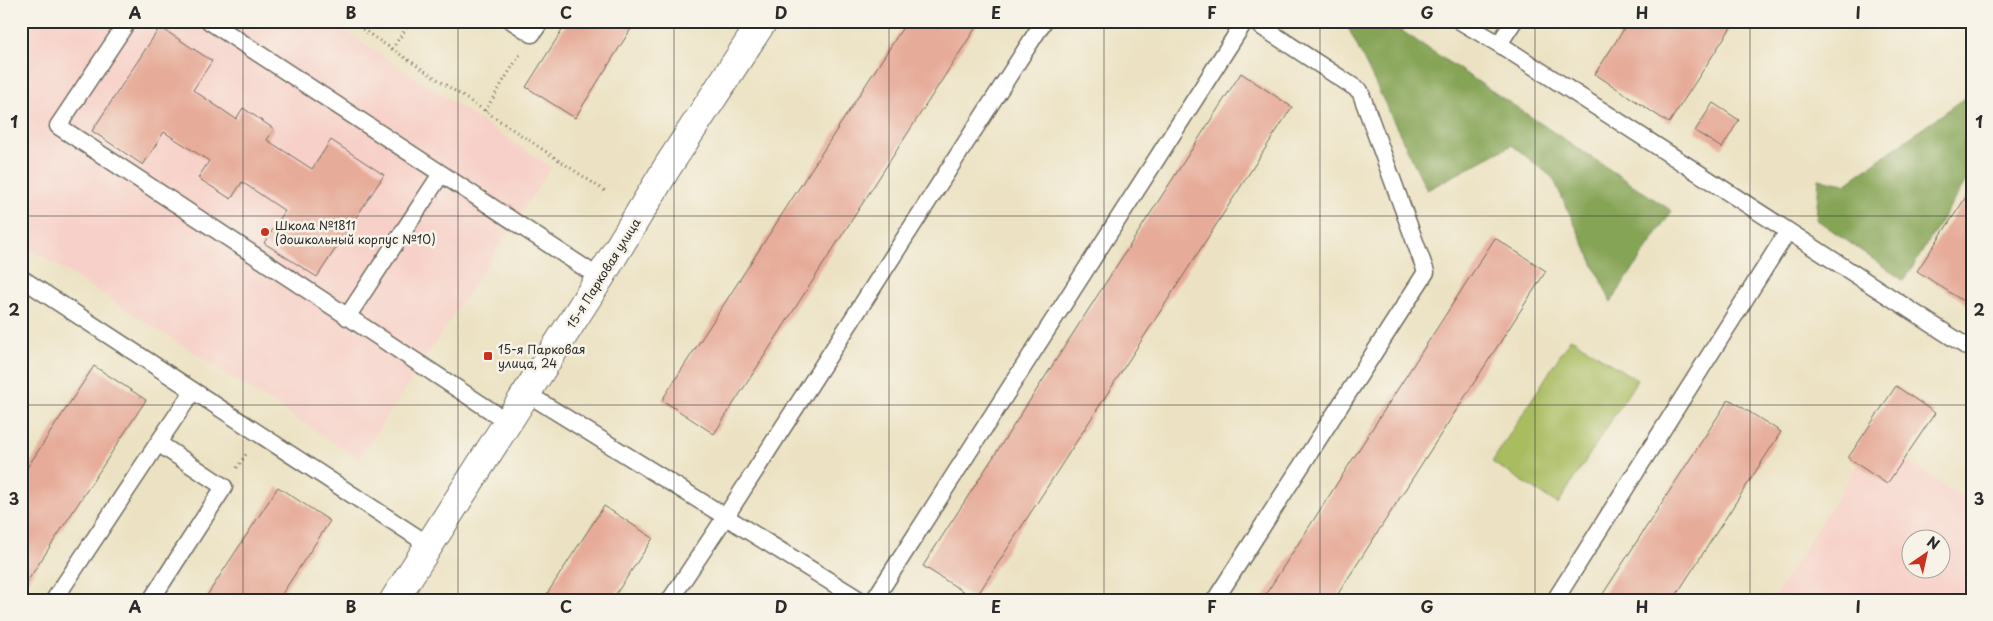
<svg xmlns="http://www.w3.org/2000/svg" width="1993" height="621" viewBox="0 0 1993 621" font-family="'Playpen Sans',sans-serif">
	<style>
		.built { fill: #f7d1c9; fill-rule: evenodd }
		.green { fill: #a9bc60; stroke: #6a7446 }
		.forest { fill: #86a456; stroke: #586840 }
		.building { fill: #e7ab99 }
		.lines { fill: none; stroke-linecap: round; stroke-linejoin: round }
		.lane-casing { stroke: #6f6b60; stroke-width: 19 }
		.secondary-casing { stroke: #6f6b60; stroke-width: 30 }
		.path { stroke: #6f6b60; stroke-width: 3; stroke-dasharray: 1 4; stroke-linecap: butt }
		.lane { stroke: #fff; stroke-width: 16 }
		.secondary { stroke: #fff; stroke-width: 28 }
		.grid { fill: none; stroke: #2b2b2b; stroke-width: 1; stroke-opacity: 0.55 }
		.poi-dot { fill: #c8321e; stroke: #f7f3e8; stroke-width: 2 }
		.labels { text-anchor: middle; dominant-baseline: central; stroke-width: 5; stroke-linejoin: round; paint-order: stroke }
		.poi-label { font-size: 12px; fill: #2b2b2b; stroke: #f7f3e8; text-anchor: start }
		.street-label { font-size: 12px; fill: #2b2b2b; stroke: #f7f3e8 }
		.neatline { fill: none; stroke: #2b2b2b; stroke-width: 2 }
		.grid-label { font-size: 16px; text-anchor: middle; font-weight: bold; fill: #2b2b2b }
	</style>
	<rect width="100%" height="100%" fill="#f7f3e8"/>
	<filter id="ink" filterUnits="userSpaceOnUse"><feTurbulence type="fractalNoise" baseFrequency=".02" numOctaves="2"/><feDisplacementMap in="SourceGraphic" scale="10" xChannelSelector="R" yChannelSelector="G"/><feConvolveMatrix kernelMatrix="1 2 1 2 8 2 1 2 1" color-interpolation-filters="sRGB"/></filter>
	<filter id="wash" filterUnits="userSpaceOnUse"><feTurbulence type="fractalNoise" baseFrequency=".0096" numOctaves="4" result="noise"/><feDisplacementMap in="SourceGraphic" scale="20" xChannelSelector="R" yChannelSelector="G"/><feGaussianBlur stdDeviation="1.12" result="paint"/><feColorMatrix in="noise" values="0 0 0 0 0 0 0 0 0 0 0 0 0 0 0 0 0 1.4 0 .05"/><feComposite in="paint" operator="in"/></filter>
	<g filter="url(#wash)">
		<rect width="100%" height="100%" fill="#ece2c3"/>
		<!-- built -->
		<path class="built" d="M26,21H330L551,167L359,459L21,242V28Z
			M1904,458L1972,504V600H1773L1857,465L1887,483ZM1910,538H1940V568H1910Z"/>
		<!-- green -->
		<path class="green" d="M1571,338L1637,380L1558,504L1492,462Z"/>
		<!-- forest -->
		<path class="forest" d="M1345,21H1387L1672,211L1611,302L1553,178L1512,145L1427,190Z
			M1972,93V171L1904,281L1816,219L1819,179L1845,184Z"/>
		<g id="blocks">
			<!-- building -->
			<path class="building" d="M568,21H636L575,118L526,87Z
				M907,21H980L714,434L662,400Z
				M1629,21H1735L1669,123L1595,74Z
				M160,27L212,61L193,90L236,119L243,108L274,129L267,140L312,169L331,140L384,175L317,277L264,243L285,211L242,182L231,199L198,178L209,161L164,132L143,165L92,131Z
				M1241,73L1292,107L975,599L923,566Z
				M1713,103L1739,120L1722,148L1695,131Z
				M1972,188V301L1969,305L1917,271Z
				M1495,238L1546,271L1334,600H1262Z
				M94,366L146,400L21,591V477Z
				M1896,386L1935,413L1887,484L1848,458Z
				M1729,399L1781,432L1673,600H1599Z
				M278,487L330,521L278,600H204Z
				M604,506L653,538L612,600H543Z"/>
		</g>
	</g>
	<g filter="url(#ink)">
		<use href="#blocks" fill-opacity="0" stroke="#6f6b60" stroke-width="1"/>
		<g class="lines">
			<defs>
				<path id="lane" d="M128,21L58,126L508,422
					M209,21L600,278
					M512,21L532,34L541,21
					M1460,21L1499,44L1972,350
					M1499,44L1514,21
					M21,278L429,545
					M347,317L441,174
					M526,393L860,600
					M158,443L193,391
					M54,600L158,443L224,487L151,600
					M670,600L726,516L1044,21
					M874,600L1245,21
					M1215,600L1426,272L1360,91L1253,21
					M1555,600L1788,231"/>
				<path id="secondary" d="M394,600L600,278L668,166L763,21"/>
			</defs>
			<!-- lane casing -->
			<use href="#lane" class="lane-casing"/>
			<!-- secondary casing -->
			<use href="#secondary" class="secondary-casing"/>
			<!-- path -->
			<path class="path" d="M350,21L608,193
				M1917,26L1921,21
				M392,49L411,21
				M485,111L520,54
				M237,468L246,454"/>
			<!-- lane -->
			<use href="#lane" class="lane"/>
			<!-- secondary -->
			<use href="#secondary" class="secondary"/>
		</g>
	</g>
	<!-- grid -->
	<path class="grid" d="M243,21V600M458,21V600M674,21V600M889,21V600M1104,21V600M1320,21V600M1535,21V600M1750,21V600M21,216H1972M21,405H1972"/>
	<!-- markers -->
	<g class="poi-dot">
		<circle cx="265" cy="232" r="5"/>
		<rect x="483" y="351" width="10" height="10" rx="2.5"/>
	</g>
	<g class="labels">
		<!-- poi labels -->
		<g class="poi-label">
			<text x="275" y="225">Школа №1811<tspan x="275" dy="14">(дошкольный корпус №10)</tspan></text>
			<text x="498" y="349">15-я Парковая<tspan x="498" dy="14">улица, 24</tspan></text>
		</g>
		<!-- street labels -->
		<g class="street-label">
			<text transform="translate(603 273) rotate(-58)">15-я Парковая улица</text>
		</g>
	</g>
	<!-- margin -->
	<rect width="1993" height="621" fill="none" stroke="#f7f3e8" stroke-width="55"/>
	<!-- north arrow -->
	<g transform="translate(1926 554) rotate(34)"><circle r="24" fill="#f7f3e8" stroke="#a5a39c"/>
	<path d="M0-4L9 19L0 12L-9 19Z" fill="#c8321e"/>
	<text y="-8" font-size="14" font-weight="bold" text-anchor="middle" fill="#2b2b2b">N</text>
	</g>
	<rect x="28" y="28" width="1938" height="566" class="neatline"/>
	<g class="grid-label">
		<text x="135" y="19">A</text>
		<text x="351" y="19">B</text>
		<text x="566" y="19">C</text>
		<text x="781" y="19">D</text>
		<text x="996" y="19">E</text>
		<text x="1212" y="19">F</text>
		<text x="1427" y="19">G</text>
		<text x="1642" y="19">H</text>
		<text x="1858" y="19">I</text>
		<text x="14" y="128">1</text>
		<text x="1979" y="128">1</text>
		<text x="14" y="316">2</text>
		<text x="1979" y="316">2</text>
		<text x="14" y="505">3</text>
		<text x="1979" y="505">3</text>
		<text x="135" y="613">A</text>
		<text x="351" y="613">B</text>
		<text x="566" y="613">C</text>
		<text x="781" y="613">D</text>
		<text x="996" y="613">E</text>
		<text x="1212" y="613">F</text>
		<text x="1427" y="613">G</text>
		<text x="1642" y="613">H</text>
		<text x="1858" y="613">I</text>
	</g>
</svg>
